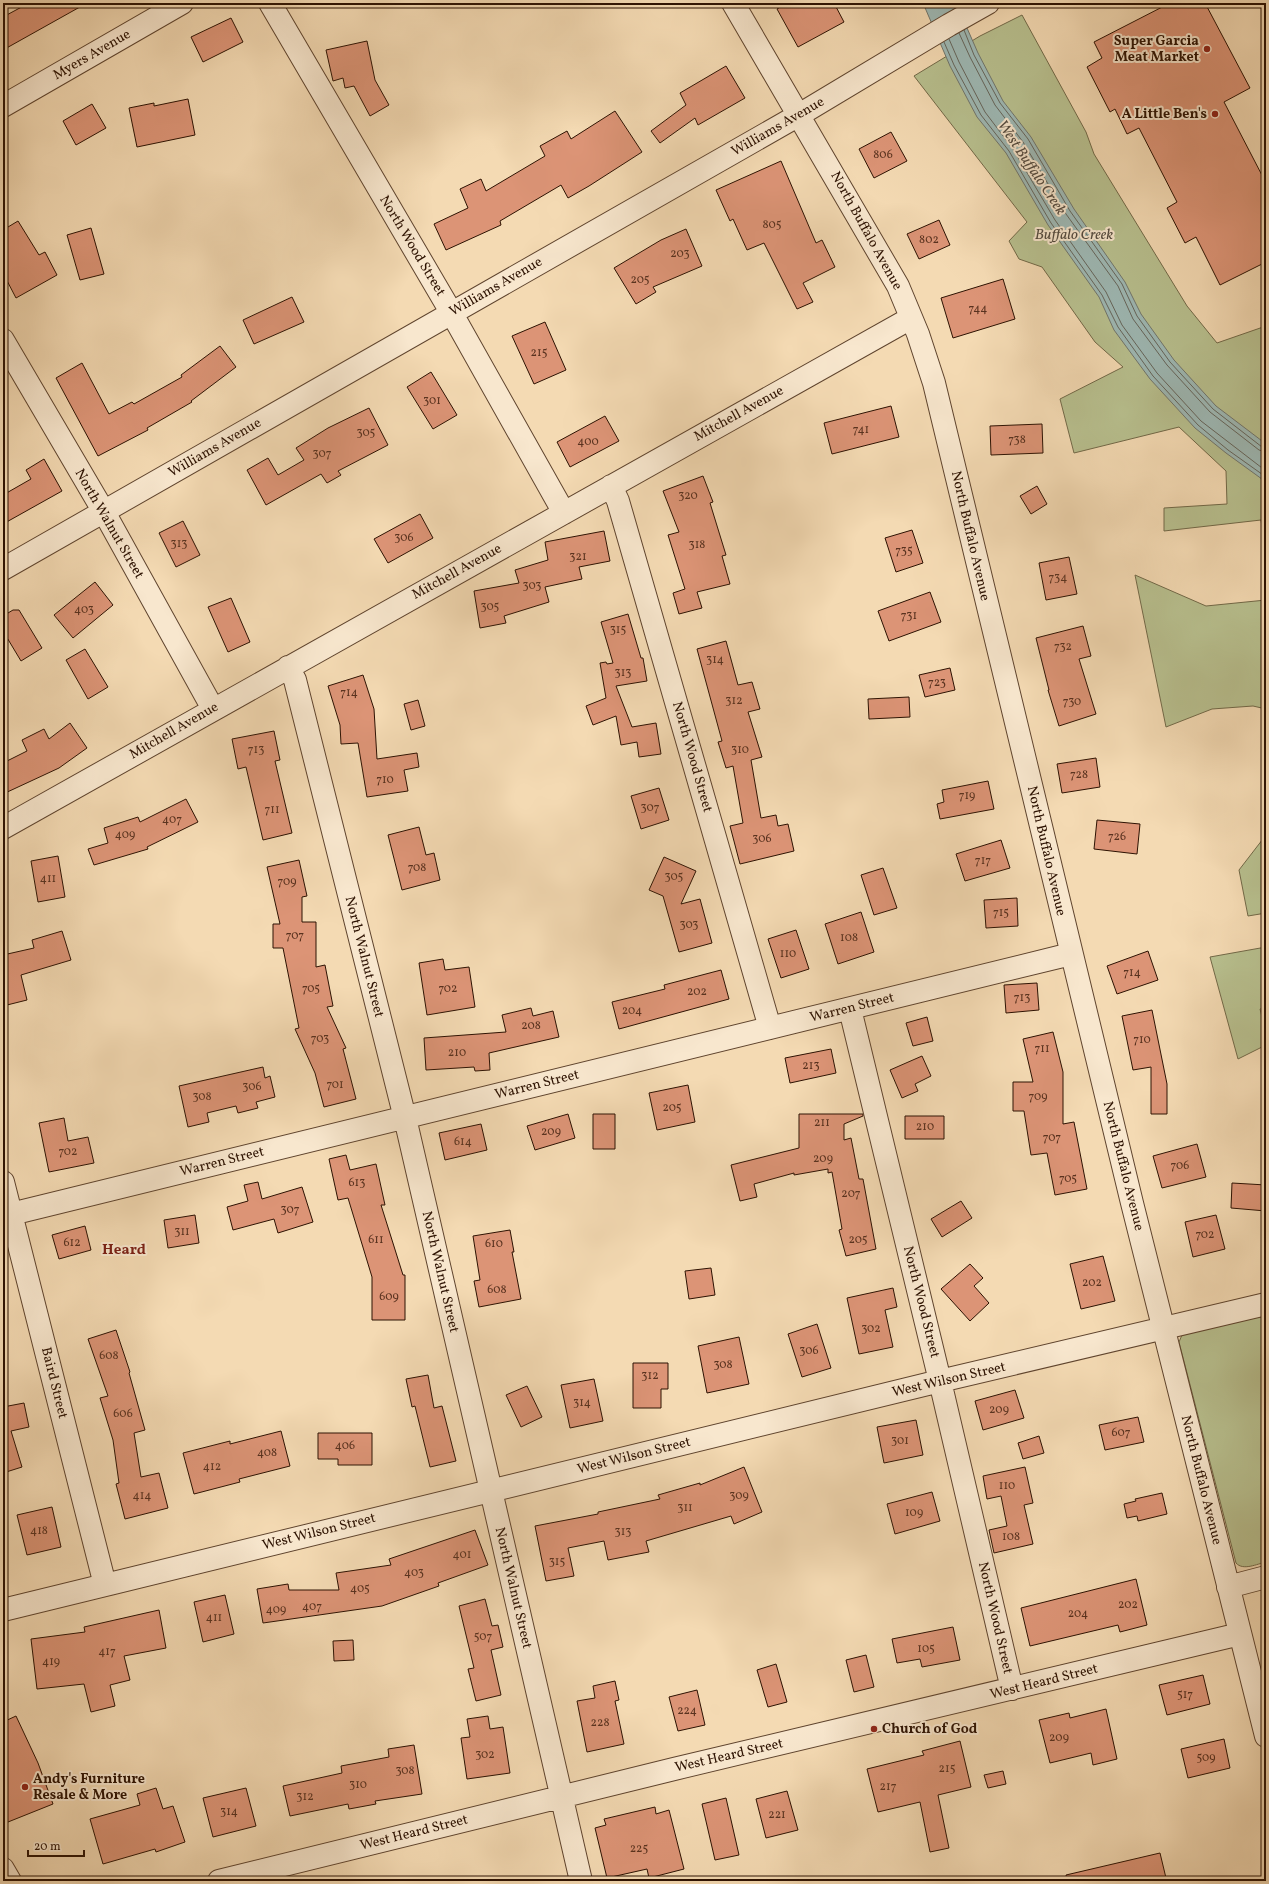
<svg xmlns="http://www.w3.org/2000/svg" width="1269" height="1884" viewBox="0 0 1269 1884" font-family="Vollkorn,serif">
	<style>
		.green { fill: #b8c08f; stroke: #726948 }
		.water { fill: #9eb9b5; stroke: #71766d }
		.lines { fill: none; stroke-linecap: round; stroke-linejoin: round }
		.shore { stroke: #66665c; stroke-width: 1 }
		.building { fill: #dc9476; stroke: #2d1202 }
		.minor-casing { stroke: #5f442e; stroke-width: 24 }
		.minor { stroke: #f8e7ce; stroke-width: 22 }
		.poi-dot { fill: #8f2418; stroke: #f8e7ce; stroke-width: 1.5 }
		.labels { text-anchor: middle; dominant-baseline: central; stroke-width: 4; stroke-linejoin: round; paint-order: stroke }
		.number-label { font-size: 12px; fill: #59321f }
		.poi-label { font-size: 14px; font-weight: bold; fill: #2d1202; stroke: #f8e7ce; text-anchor: end }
		.street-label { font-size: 14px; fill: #2d1202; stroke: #f8e7ce }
		.water-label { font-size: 15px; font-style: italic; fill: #554c41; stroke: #f8e7ce }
		.neighbourhood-label { font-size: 15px; font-weight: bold; fill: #7a1f14; stroke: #f8e7ce }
	</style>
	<rect width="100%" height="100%" fill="#f4dab3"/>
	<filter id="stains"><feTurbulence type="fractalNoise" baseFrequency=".005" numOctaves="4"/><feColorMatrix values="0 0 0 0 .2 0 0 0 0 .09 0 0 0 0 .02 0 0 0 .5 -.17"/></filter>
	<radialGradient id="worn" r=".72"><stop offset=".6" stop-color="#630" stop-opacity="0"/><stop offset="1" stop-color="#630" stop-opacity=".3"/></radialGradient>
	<!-- green -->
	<path class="green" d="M1022,15L1086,132L1094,154L1187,306L1217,343L1266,326V555L1261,520L1164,531V508L1227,504L1226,471L1179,427L1074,453L1060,399L1123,367L1095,342L1042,267L1019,259L1009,241L1027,222L914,76L980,36Z
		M1135,575L1206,606L1266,600V709L1253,706L1212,709L1166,727Z
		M1266,835V913L1248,916L1239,870Z
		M1266,947V1008L1260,1009L1266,1033V1045L1238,1059L1210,957Z
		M1266,1314V1562C1257,1564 1243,1571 1236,1563L1179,1342L1182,1335Z"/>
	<!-- water -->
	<path class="water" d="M923,3H956L978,53L1003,101L1031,137L1074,209L1125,282L1141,314L1174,360L1216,406L1266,444V482L1226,453L1195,428L1150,379L1114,330L1099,297L1048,225L1006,153L977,117L950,66Z"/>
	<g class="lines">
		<!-- shore -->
		<path class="shore" d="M964,30L974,55L1000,103L1028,139L1070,211L1122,284L1137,316L1170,362L1213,409L1262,447H1266
			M959,33L970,57L995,105L1023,142L1066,214L1118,286L1133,319L1167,365L1210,412L1259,450L1266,452
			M949,39L959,62L985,112L1013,149L1055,220L1106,292L1122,325L1157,373L1201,421L1266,471
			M944,42L954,65L981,115L1009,151L1051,223L1102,295L1118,327L1153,376L1198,425L1228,450L1266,477"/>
	</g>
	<!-- building -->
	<path class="building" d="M29,3H87L3,50V17Z
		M787,3H834L844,22L798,47L777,9Z
		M1170,3H1205L1250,88L1224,102L1266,183V262L1220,285L1196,237L1185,243L1167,208L1177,202L1139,128L1127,134L1115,109L1110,112L1087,67L1102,58L1094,42Z
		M231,18L243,42L203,62L191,37Z
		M367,41L375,80L389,105L370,116L354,86L345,88L343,78L333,81L326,50Z
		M726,66L745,98L698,125L695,118L660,143L651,131L686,105L680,93Z
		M188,99L195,135L137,147L129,108L154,103V106Z
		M92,104L106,128L76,145L63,121Z
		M615,111L642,152L589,186L568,198L561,185L500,221L501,225L446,250L434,224L468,208L460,189L481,179L486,191L545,156L540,146L567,131L571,139Z
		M891,132L907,161L874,178L859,149Z
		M781,161L816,243L822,240L835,267L803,283L813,302L797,309L764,243L747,250L733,219L730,221L716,190Z
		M939,220L950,245L919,259L907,234Z
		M18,221L39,255L45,252L57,275L16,298L3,273V230Z
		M91,228L104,274L80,280L67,235Z
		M686,229L702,266L653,287L656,292L636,304L614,268L661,240Z
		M1003,279L1015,319L953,338L941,298Z
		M292,297L304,322L254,344L243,320Z
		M545,322L566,370L534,384L512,336Z
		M220,346L236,367L191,401L192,402L147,428L148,430L98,456L56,378L82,363L109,414L132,402L134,404L182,377L181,375Z
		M431,372L457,415L433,429L407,387Z
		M891,406L899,437L832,454L824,423Z
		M369,408L388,445L338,471L341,475L327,483L321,474L266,505L247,470L268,458L278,475L304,460L296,448L328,428Z
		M605,416L619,441L570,467L557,442Z
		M1042,424L1043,453L991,455L990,426Z
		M44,459L62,491L3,524V495L31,479L26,470Z
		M703,476L713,502L710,503L726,555L722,556L730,584L697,592L702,608L679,614L673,593L685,589L668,535L679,532L663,491Z
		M1037,486L1047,504L1031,514L1020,496Z
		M420,514L433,538L388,563L374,539Z
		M183,521L200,555L176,567L159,533Z
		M912,530L923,563L896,572L885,538Z
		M604,531L610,561L579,567L582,579L545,587L549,602L504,616L506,623L480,628L474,591L519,583L515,570L548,560L545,542Z
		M1069,557L1077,594L1046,600L1039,563Z
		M95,582L113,605L73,638L54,615Z
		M930,592L941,622L889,641L878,611Z
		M231,598L250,642L228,652L208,607Z
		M13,610H19L42,648L21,661L3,631V616Z
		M628,614L641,658H643L647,681L616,686L632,727L656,723L661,754L639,757L637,742L621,745L616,716L593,725L586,706L606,698L600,663L606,662L607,664L613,663L601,622Z
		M1083,626L1091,656L1079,659L1096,714L1059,726L1048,690H1049L1036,638Z
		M726,641L738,685L752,682L760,709L748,712L762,757L751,760L761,818L776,815L778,826L788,824L794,851L740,864L730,826L743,823L733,766L726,768L718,742L722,741L697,649Z
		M85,649L108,687L88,699L66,660Z
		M950,668L955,690L925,697L919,675Z
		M363,675L374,709L377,759L417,753L419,767L404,770L408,791L367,797L358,743L341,744L340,725L328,686Z
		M909,697L910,717L869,719L868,699Z
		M418,700L425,726L411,730L404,704Z
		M70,723L87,748L59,768L3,794V763L27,751L22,740L44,729L49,739Z
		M274,731L280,760L275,761L292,833L263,840L246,767L238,769L232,739Z
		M1096,758L1100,787L1062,793L1057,764Z
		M988,781L994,809L940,819L937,804L944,802L942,790Z
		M659,788L669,820L641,829L631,796Z
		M186,799L198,822L147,847L148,849L94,865L88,849L108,843L104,828L138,817L140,822Z
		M1097,820L1140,824L1137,854L1094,849Z
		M419,827L426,855L434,853L440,880L402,890L388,835Z
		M1001,840L1010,868L965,881L956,854Z
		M58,856L65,897L38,902L31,861Z
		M664,857L696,871L681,904L700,899L712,943L679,952L663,896L649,890Z
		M299,860L307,896L302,897V922H316V967L325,965L333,1006L327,1007L346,1048L343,1049L356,1099L324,1107L315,1073L295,1029L299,1028L283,948H273V924H280L267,867Z
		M883,868L897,908L874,915L861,875Z
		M1017,898L1018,926L986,928L984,900Z
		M861,912L874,952L838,964L825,924Z
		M796,930L809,969L781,978L768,939Z
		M62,931L71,960L21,975L27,1000L3,1006V955L34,948L32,940Z
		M1148,951L1158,980L1117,994L1107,966Z
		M443,959L445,970L469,967L475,1007L427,1015L419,963Z
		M721,970L729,999L619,1029L612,1002L665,989L664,985Z
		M1037,983L1039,1010L1006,1013L1004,985Z
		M531,1008L533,1016L553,1011L559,1037L489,1053L490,1070L475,1071L474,1067L426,1070L424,1038L506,1032L502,1015Z
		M1152,1010L1167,1084V1114H1151V1067L1133,1070L1122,1016Z
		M927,1017L933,1041L913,1046L906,1023Z
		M1053,1032L1063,1072V1124L1074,1122L1087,1189L1055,1195L1047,1153L1031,1155L1024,1111H1013V1082H1033L1023,1039Z
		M831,1049L836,1073L790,1083L785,1058Z
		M922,1056L931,1076L915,1084L918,1091L902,1098L890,1070Z
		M263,1067L265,1078L270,1076L275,1097L256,1102L258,1108L238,1113L236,1106L207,1113L209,1122L188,1127L179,1086Z
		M688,1085L695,1122L657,1130L649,1093Z
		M568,1114L575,1138L535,1150L527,1126Z
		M593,1114H615V1149H593Z
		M799,1114H863V1116L844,1124V1140L851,1138L859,1179H863L876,1249L846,1256L839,1230L842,1229L832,1172L828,1173V1169L794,1175V1173L754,1184L757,1197L740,1201L731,1165L799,1148Z
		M905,1116H944V1139H905Z
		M64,1118L68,1141L88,1137L94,1163L49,1172L39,1123Z
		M481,1124L487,1150L445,1160L439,1133Z
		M1197,1144L1206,1177L1162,1188L1153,1156Z
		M346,1155L350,1170L376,1164L385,1205H381L403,1275H405V1320H372V1277L348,1198L338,1200L329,1159Z
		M258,1182L262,1199L302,1187L313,1222L278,1233L274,1219L233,1230L227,1207L248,1201L244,1185Z
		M1232,1183L1266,1185V1211L1231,1208Z
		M961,1201L972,1218L942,1237L931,1219Z
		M195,1215L199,1243L168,1248L164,1220Z
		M1216,1215L1225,1249L1193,1257L1185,1222Z
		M85,1226L91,1250L59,1259L52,1235Z
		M510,1230L514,1252H512L521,1299L479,1307L474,1281L480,1280L473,1236Z
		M1103,1256L1115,1301L1081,1309L1070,1264Z
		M970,1264L983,1278L974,1286L989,1303L970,1321L941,1289Z
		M711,1268L715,1295L689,1299L685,1271Z
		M893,1288L897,1307L885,1310L893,1347L859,1354L847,1298Z
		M817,1324L831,1368L802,1377L788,1334Z
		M116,1330L130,1372L129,1373L145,1430L134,1433L141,1477L159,1473L168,1508L125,1519L116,1484L119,1483L113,1440L100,1398L108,1396L88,1339Z
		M739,1337L749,1384L707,1393L698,1346Z
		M633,1363H668V1389H661V1408H633Z
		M428,1375L434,1408L442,1406L456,1461L430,1467L415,1406L412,1407L406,1379Z
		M594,1379L603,1421L570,1428L561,1385Z
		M527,1386L542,1417L521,1427L506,1395Z
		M1015,1390L1024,1418L983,1430L975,1401Z
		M24,1403L29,1427L11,1431L22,1467L3,1473V1407Z
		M1138,1417L1144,1442L1105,1450L1099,1425Z
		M916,1420L923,1455L884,1463L877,1427Z
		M281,1431L290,1466L239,1479L240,1482L194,1494L183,1453L230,1441V1444Z
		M318,1433H372V1465H338V1459H318Z
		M1039,1436L1044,1453L1023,1459L1018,1443Z
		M744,1467L762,1512L734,1524L731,1516L646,1541L649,1552L608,1560L604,1541L568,1548L574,1576L546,1581L535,1526L598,1514V1512L660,1499L658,1495L700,1483V1485Z
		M1025,1467L1033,1503L1024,1505L1033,1544L994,1553L989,1530L1007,1526L1001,1496L987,1499L983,1476Z
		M932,1492L940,1521L895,1534L887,1504Z
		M1162,1493L1167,1514L1138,1521L1137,1516L1127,1518L1124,1504L1136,1501L1135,1499Z
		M52,1507L61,1547L27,1555L17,1515Z
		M475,1530L488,1565L438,1583L439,1586L382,1606L263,1623L257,1589L288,1584L289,1590H339L336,1573L391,1565L389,1559Z
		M1136,1579L1147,1625L1120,1632L1118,1625L1030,1646L1021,1608Z
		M225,1595L234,1634L203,1642L194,1602Z
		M485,1599L492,1626L498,1625L503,1647L491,1650L501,1695L476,1701L468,1669L474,1668L459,1606Z
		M159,1610L166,1648L124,1656L130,1680L110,1685L115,1706L91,1712L84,1684L37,1689L31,1639L85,1632L84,1627Z
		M953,1627L960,1660L922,1667L920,1659L897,1663L892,1639Z
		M353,1640L354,1660L334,1661L333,1641Z
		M866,1655L874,1687L854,1692L846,1660Z
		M776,1664L787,1702L768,1707L757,1670Z
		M1203,1675L1210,1704L1167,1715L1159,1685Z
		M615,1681L619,1700L615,1701L624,1744L587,1752L577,1701L595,1698L593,1686Z
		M697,1690L705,1725L678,1731L669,1697Z
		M1106,1709L1117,1759L1093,1765L1091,1753L1050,1763L1039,1720L1069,1713L1070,1718Z
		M16,1716L38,1763L53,1804L3,1824V1722Z
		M488,1716L490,1729L503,1727L510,1773L467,1779L461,1738L470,1737L467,1719Z
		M1224,1739L1230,1768L1188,1778L1181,1749Z
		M960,1741L971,1787L938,1795L949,1848L930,1852L920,1802L878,1812L867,1769L924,1755L922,1751Z
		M414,1745L422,1794L375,1801L376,1804L349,1809L348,1804L290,1816L283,1786L342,1773L341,1766L389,1757L388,1749Z
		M1003,1771L1006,1784L988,1788L984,1775Z
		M156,1788L163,1809L173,1806L185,1842L156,1852L155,1849L103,1864L90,1819L140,1805L137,1794Z
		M246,1788L256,1826L213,1837L203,1798Z
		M787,1791L798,1830L766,1838L756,1799Z
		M726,1798L739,1855L715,1860L702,1804Z
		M655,1807L656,1814L669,1810L684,1869L649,1878L647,1869L607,1878L595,1828L606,1825L604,1819Z
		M1160,1853L1166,1878L1153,1881H1067L1066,1875Z"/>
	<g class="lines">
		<defs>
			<path id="minor" d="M270,3L451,312L564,513
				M733,3L898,286L918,334L934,383L1132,1203L1266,1736
				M3,106L182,3
				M3,340L104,512L213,709
				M611,486L618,501L770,1028
				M3,569L799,115L949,25L988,3
				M288,667L295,680L405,1118L581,1881
				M3,828L911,318
				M850,1009L940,1381L1012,1689
				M3,1182L105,1585
				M3,1216L1071,954
				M1228,1587L1266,1577
				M3,1610L940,1381L1266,1304
				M3,1869L10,1881
				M219,1881L674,1769L1240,1634"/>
		</defs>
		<!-- minor casing -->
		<use href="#minor" class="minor-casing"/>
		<!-- minor -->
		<use href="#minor" class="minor"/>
	</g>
	<!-- markers -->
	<g class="poi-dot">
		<circle cx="1207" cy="49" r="4"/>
		<circle cx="1215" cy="114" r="4"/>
		<circle cx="874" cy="1729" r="4"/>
		<circle cx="25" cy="1787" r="4"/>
	</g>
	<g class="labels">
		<!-- number labels -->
		<g class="number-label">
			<text x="883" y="155">806</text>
			<text x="772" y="225">805</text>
			<text x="929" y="240">802</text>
			<text x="680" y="254">203</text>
			<text x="640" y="280">205</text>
			<text x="978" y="309">744</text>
			<text x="539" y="353">215</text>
			<text x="432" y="401">301</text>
			<text x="861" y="430">741</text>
			<text x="366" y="433">305</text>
			<text x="1017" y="440">738</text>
			<text x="588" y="442">400</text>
			<text x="322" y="454">307</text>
			<text x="688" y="496">320</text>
			<text x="404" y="538">306</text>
			<text x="179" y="544">313</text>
			<text x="697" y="545">318</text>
			<text x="904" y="551">735</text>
			<text x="578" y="557">321</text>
			<text x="1058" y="578">734</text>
			<text x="532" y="586">303</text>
			<text x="490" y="607">305</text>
			<text x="84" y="610">403</text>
			<text x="909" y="616">731</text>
			<text x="618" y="630">315</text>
			<text x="1063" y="647">732</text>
			<text x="715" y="660">314</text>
			<text x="623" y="673">313</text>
			<text x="937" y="683">723</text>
			<text x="349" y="693">714</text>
			<text x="734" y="701">312</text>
			<text x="1072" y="702">730</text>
			<text x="256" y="750">713</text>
			<text x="740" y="750">310</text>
			<text x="1079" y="775">728</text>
			<text x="385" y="780">710</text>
			<text x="967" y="796">719</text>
			<text x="650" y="808">307</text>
			<text x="272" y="810">711</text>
			<text x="172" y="820">407</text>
			<text x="125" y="835">409</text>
			<text x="1117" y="837">726</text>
			<text x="762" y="839">306</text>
			<text x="983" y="861">717</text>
			<text x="417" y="868">708</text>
			<text x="674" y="877">305</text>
			<text x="48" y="879">411</text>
			<text x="287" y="882">709</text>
			<text x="1001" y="913">715</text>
			<text x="689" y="925">303</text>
			<text x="295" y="936">707</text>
			<text x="849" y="938">108</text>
			<text x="788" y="954">110</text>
			<text x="1132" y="973">714</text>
			<text x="311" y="989">705</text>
			<text x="448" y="989">702</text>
			<text x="697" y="992">202</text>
			<text x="1022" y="998">713</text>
			<text x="632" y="1011">204</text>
			<text x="531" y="1026">208</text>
			<text x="320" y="1039">703</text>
			<text x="1142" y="1040">710</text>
			<text x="1042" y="1049">711</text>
			<text x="457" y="1053">210</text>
			<text x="811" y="1066">213</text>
			<text x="335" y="1085">701</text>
			<text x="252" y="1087">306</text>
			<text x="202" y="1097">308</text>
			<text x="1038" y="1097">709</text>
			<text x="672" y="1108">205</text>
			<text x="822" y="1123">211</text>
			<text x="925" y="1127">210</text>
			<text x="551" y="1132">209</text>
			<text x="1052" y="1138">707</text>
			<text x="463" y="1142">614</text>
			<text x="68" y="1152">702</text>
			<text x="823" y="1159">209</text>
			<text x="1180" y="1166">706</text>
			<text x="1068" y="1179">705</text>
			<text x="357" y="1183">613</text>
			<text x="851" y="1194">207</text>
			<text x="290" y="1210">307</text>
			<text x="182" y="1232">311</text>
			<text x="1205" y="1235">702</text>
			<text x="376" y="1240">611</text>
			<text x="858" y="1240">205</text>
			<text x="72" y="1243">612</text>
			<text x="494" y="1244">610</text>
			<text x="1092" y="1283">202</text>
			<text x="497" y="1290">608</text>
			<text x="389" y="1297">609</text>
			<text x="871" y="1329">302</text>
			<text x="809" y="1351">306</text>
			<text x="109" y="1356">608</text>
			<text x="723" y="1365">308</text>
			<text x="650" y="1376">312</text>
			<text x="582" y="1403">314</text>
			<text x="999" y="1410">209</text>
			<text x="123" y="1414">606</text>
			<text x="1121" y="1433">607</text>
			<text x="900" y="1441">301</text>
			<text x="345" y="1446">406</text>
			<text x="267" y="1453">408</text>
			<text x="212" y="1467">412</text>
			<text x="1007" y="1486">110</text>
			<text x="142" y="1496">414</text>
			<text x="739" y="1496">309</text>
			<text x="685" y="1508">311</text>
			<text x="914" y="1513">109</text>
			<text x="39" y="1531">418</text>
			<text x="623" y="1532">313</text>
			<text x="1011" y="1537">108</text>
			<text x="462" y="1555">401</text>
			<text x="557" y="1562">315</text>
			<text x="414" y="1573">403</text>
			<text x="360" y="1589">405</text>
			<text x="1128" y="1605">202</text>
			<text x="312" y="1607">407</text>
			<text x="276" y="1610">409</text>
			<text x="1078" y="1614">204</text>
			<text x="214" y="1618">411</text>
			<text x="483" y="1637">507</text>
			<text x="926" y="1649">105</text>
			<text x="107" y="1652">417</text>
			<text x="51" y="1662">419</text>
			<text x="1185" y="1695">517</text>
			<text x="687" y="1711">224</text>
			<text x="600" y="1723">228</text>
			<text x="1059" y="1738">209</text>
			<text x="485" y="1755">302</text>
			<text x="1206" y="1758">509</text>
			<text x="947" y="1769">215</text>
			<text x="405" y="1771">308</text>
			<text x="358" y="1785">310</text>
			<text x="888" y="1787">217</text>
			<text x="305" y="1797">312</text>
			<text x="229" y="1812">314</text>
			<text x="777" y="1815">221</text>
			<text x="639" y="1849">225</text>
		</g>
		<!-- poi labels -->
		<g class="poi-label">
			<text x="1199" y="41">Super Garcia<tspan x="1199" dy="16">Meat Market</tspan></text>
			<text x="1207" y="114">A Little Ben's</text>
			<text x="882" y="1729" text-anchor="start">Church of God</text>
			<text x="33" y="1779" text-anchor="start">Andy's Furniture<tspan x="33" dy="16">Resale &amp; More</tspan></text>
		</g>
		<!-- street labels -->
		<g class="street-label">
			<text transform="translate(92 55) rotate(-30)">Myers Avenue</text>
			<text transform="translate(778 127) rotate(-30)">Williams Avenue</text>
			<text transform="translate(866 231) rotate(61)">North Buffalo Avenue</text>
			<text transform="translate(412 246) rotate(59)">North Wood Street</text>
			<text transform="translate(496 287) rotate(-30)">Williams Avenue</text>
			<text transform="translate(739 414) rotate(-29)">Mitchell Avenue</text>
			<text transform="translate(215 448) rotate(-30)">Williams Avenue</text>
			<text transform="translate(109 524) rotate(60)">North Walnut Street</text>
			<text transform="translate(970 536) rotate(77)">North Buffalo Avenue</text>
			<text transform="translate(457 572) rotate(-29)">Mitchell Avenue</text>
			<text transform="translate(174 731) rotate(-30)">Mitchell Avenue</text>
			<text transform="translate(692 757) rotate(74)">North Wood Street</text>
			<text transform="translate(1046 851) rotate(77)">North Buffalo Avenue</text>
			<text transform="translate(364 957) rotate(76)">North Walnut Street</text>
			<text transform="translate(852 1008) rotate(-14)">Warren Street</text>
			<text transform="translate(537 1085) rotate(-14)">Warren Street</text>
			<text transform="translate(222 1162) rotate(-14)">Warren Street</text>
			<text transform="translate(1123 1166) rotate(76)">North Buffalo Avenue</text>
			<text transform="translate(440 1272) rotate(77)">North Walnut Street</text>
			<text transform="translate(921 1302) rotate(76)">North Wood Street</text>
			<text transform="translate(949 1380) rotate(-13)">West Wilson Street</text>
			<text transform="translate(54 1383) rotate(76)">Baird Street</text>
			<text transform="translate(634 1456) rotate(-14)">West Wilson Street</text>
			<text transform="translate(1201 1480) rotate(76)">North Buffalo Avenue</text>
			<text transform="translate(319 1532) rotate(-14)">West Wilson Street</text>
			<text transform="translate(513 1588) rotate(77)">North Walnut Street</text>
			<text transform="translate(995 1618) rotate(77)">North Wood Street</text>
			<text transform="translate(1044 1682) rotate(-14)">West Heard Street</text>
			<text transform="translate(729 1756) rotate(-13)">West Heard Street</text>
			<text transform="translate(414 1833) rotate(-14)">West Heard Street</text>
		</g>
		<!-- water labels -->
		<g class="water-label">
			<text transform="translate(1031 168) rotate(56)">West Buffalo Creek</text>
			<text x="1074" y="235">Buffalo Creek</text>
		</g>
		<!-- neighbourhood labels -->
		<g class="neighbourhood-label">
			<text x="124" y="1250">Heard</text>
		</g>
	</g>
	<!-- margin -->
	<rect width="1269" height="1884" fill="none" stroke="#f4dab3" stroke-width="16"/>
	<rect x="4" y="4" width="1261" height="1876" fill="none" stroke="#2d1202" stroke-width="2"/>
	<rect x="8" y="8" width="1253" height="1868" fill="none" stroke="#2d1202"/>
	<!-- scale -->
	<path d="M28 1850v6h56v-6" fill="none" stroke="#2d1202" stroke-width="2"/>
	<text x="34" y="1850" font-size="12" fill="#2d1202" stroke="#f8e7ce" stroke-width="3" paint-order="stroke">20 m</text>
	<rect width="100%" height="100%" filter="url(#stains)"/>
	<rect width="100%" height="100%" fill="url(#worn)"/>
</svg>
